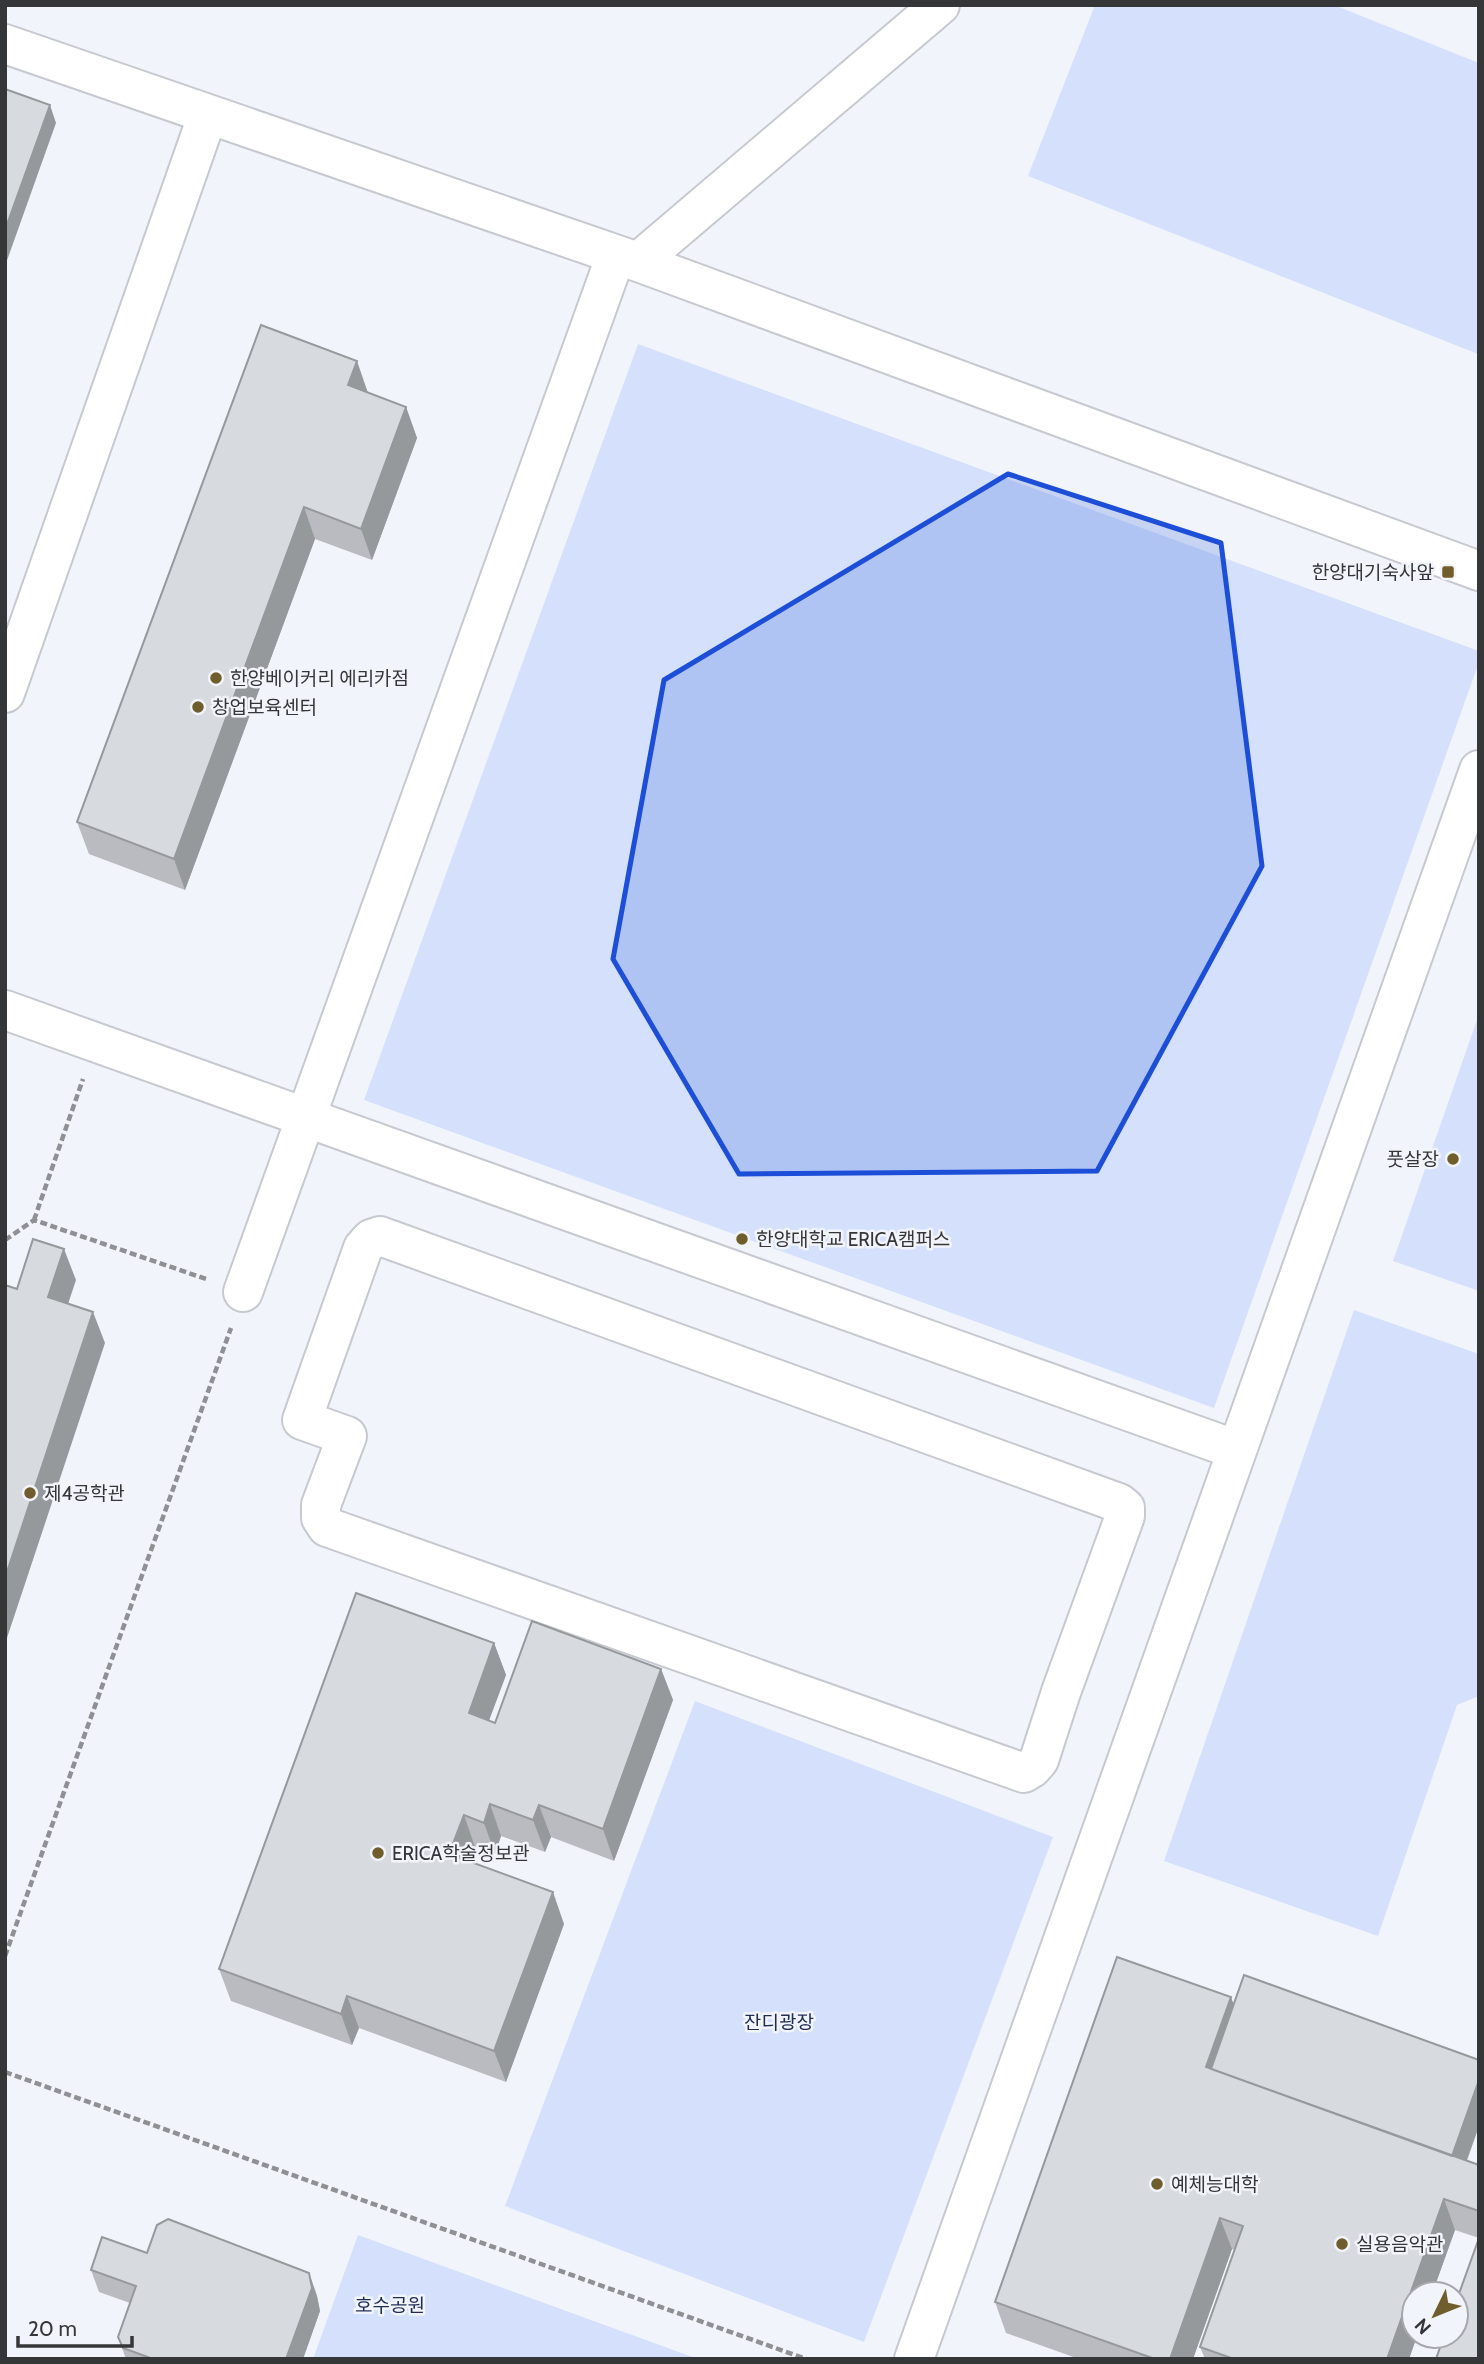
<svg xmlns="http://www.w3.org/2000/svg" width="1484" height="2364" viewBox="0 0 1484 2364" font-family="Cabin,'Noto Sans KR',sans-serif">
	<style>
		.green { fill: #d5e1fc }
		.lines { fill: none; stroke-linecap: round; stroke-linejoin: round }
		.minor-casing { stroke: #c6c9cf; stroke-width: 42 }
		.path { stroke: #8e9094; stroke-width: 4.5; stroke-dasharray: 7 3.5; stroke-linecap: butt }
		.minor { stroke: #fff; stroke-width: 38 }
		.wall { fill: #b9bbc0 }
		.shaded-wall { fill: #96999c }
		.building { fill: #d7dadf; stroke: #96999c; stroke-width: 2 }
		.marked { fill: #1d4ed8; fill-opacity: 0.2; stroke: #1d4ed8; stroke-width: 5; stroke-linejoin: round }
		.poi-dot { fill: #705d2c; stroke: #f2f4fb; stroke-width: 2.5 }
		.labels { text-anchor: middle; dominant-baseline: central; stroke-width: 5; stroke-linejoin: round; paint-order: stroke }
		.poi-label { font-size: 19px; fill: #353638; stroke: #f2f4fb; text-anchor: start }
		.park-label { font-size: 19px; fill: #1e2c57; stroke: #f2f4fb }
	</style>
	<rect width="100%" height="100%" fill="#f2f4fb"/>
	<!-- green -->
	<path class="green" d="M1095,5H1334L1479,63L1478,354L1028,176Z
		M638,344L1479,651V662L1214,1408L364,1100Z
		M1479,1014V1291L1393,1261Z
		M1354,1310L1479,1354V1696L1457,1705L1378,1936L1164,1861Z
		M695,1701L1053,1837L864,2342L505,2206Z
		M358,2235L698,2359H313Z"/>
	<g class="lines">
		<defs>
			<path id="minor" d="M5,44L638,262L1479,571
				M638,262L940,5
				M5,693L208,114
				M5,1010L1237,1450
				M380,1236L1119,1503L1125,1508V1516L1061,1692L1039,1760L1032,1768L1024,1773L327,1527L321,1518V1505L347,1436L302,1420L363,1248L371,1239Z
				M243,1292L616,255
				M914,2359L1479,770"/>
		</defs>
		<!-- minor casing -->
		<use href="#minor" class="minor-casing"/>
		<!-- path -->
		<path class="path" d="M34,1220L83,1079
			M5,1240L34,1220L209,1280
			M5,1956L231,1328
			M5,2072L806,2359"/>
		<!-- minor -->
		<use href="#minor" class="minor"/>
	</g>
	<!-- wall -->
	<path class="wall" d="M368,393L406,407L417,438L372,560L315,539L185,890L89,854L77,822Z
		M494,1643L506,1675L489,1721L495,1723L661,1669L673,1700L614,1861L551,1837L545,1852L501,1836L495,1854L475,1847L469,1861L564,1924L506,2082L359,2028L352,2045L231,2001L219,1969Z
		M1231,1997L1234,2006L1479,2060V2126L1467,2161L1479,2165V2359V2238L1455,2230L1432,2294H1414V2336H1417L1409,2359H1205L1200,2347L1235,2250L1232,2249L1193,2359H1079L1006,2333L995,2302Z
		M147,2253L309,2273L317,2296L320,2311L303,2359H126L118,2337L130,2303L99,2292L91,2270Z"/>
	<!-- shaded-wall -->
	<path class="shaded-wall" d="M50,105L56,123L5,266V230Z
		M357,361L368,393L348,385Z
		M406,407L417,438L372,560L361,529Z
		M304,507L315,539L185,890L174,859Z
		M64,1249L76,1280L60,1328L48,1297Z
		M93,1312L105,1343L5,1644V1578Z
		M494,1643L506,1675L480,1744L469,1713Z
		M661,1669L673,1700L614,1861L603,1829Z
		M490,1804L501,1836L495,1854L484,1823Z
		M539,1805L551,1837L545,1852L533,1820Z
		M464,1815L475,1847L460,1885L449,1854Z
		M553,1892L564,1924L506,2082L494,2051Z
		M347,1996L359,2028L352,2045L341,2014Z
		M1231,1997L1242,2029L1224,2081L1206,2067Z
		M1479,2080V2126L1458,2184L1450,2162Z
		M1444,2199L1455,2230L1432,2294H1414V2336H1417L1409,2359H1387Z
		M1220,2218L1232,2249L1193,2359H1170Z
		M309,2273L317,2296L320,2311L303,2359H286Z"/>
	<!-- building -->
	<path class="building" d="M5,89L50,105L5,230Z
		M261,325L357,361L348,385L406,407L361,529L304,507L174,859L77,822Z
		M33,1239L64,1249L48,1297L93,1312L5,1578V1285L17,1289Z
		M356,1593L494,1643L469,1713L495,1723L532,1621L661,1669L603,1829L539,1805L533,1820L490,1804L484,1823L464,1815L449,1854L553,1892L494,2051L347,1996L341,2014L219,1969Z
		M1117,1957L1231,1997L1206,2067L1479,2165V2211L1444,2199L1387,2359H1234L1200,2347L1243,2226L1220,2218L1170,2359H1155L995,2302Z
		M1244,1975L1479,2060V2080L1452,2156L1211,2069Z
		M168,2219L309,2273L312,2288L286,2359H153L123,2348L118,2337L136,2286L91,2270L102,2237L147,2253L157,2225Z
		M1479,2238V2359H1436L1444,2336H1456V2302Z"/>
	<!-- marked area -->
	<path class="marked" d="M1008,474L1221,543L1262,866L1097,1171L739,1174L613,959L664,680Z"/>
	<!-- markers -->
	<g class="poi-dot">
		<rect x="1441" y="565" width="14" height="14" rx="3.5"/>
		<circle cx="216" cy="678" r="7"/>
		<circle cx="198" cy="707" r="7"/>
		<circle cx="1453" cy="1159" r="7"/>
		<circle cx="742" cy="1239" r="7"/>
		<circle cx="30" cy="1493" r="7"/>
		<circle cx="378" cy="1853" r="7"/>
		<circle cx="1157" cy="2184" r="7"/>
		<circle cx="1342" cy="2244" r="7"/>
	</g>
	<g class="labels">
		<!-- poi labels -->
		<g class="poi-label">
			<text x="1434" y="572" text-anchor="end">한양대기숙사앞</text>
			<text x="230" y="678">한양베이커리 에리카점</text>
			<text x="212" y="707">창업보육센터</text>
			<text x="1439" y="1159" text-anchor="end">풋살장</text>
			<text x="756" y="1239">한양대학교 ERICA캠퍼스</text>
			<text x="44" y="1493">제4공학관</text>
			<text x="392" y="1853">ERICA학술정보관</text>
			<text x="1171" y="2184">예체능대학</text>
			<text x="1356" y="2244">실용음악관</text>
		</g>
		<!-- park labels -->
		<g class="park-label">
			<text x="779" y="2022">잔디광장</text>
			<text x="390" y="2305">호수공원</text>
		</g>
	</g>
	<!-- border -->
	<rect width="1484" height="2364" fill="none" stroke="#353638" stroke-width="14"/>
	<!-- north arrow -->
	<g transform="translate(1435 2315) rotate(227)"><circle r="33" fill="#f2f4fb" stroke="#a6a8ad" stroke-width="2"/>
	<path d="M0-5L12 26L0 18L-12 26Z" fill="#705d2c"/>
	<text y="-10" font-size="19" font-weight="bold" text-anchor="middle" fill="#353638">N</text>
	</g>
	<!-- scale -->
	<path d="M18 2336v10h114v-10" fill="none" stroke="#353638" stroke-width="3.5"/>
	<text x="28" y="2336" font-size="21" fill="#353638" stroke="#f2f4fb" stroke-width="5" paint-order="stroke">20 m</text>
</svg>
